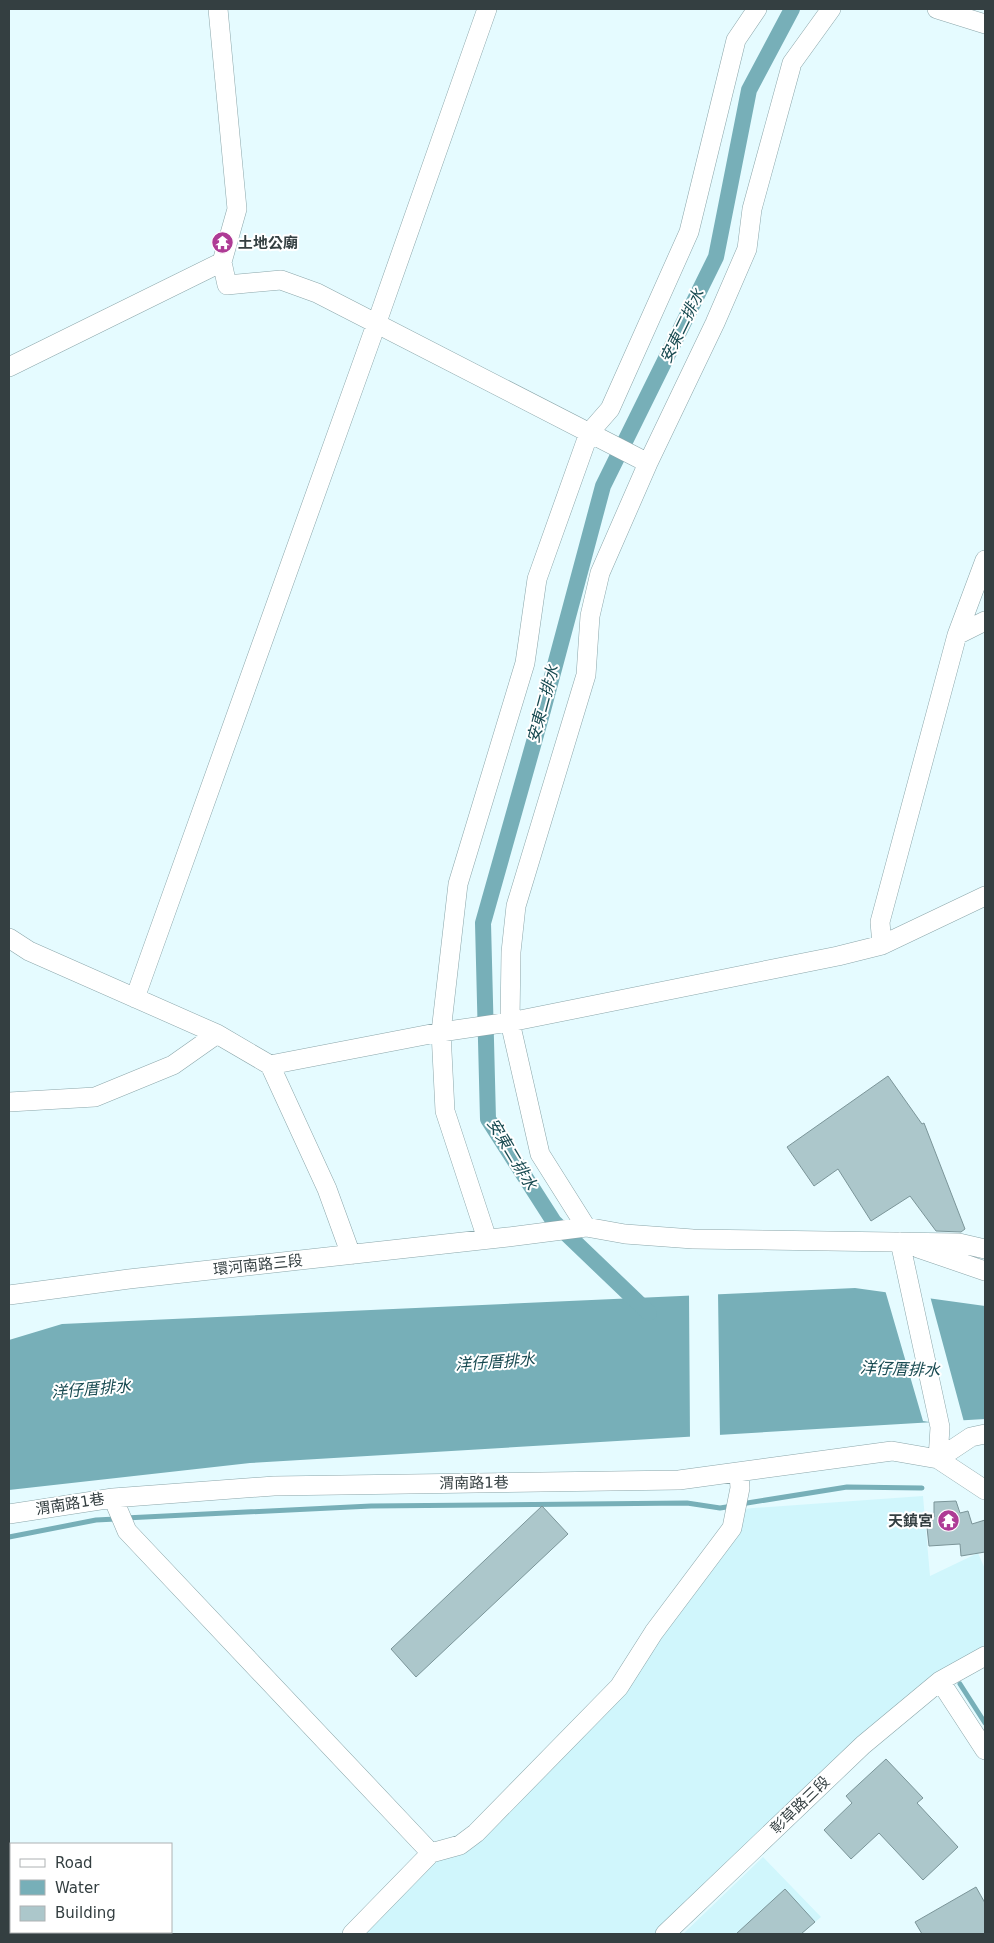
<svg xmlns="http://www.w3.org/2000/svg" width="994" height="1943" viewBox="0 0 994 1943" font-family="'DejaVu Sans','Noto Sans TC',sans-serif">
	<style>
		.built { fill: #d0f6fc }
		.water { fill: #77afb8 }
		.pier { fill: #e5fbff }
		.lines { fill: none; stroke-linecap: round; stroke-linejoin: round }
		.stream { stroke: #77afb8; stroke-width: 5 }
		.canal { stroke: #77afb8; stroke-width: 16 }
		.building { fill: #acc7cb; stroke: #7b9599 }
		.minor-casing { stroke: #8ba6aa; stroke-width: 20 }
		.minor { stroke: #fff; stroke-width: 19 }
		.labels { text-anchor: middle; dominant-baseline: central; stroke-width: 4; stroke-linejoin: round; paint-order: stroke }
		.poi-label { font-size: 15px; font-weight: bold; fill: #343f41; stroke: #fff; text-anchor: start }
		.street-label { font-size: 15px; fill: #343f41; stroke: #fff }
		.water-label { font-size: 16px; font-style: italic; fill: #184a51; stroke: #fff }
	</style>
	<rect width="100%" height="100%" fill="#e5fbff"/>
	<!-- built -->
	<path class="built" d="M923,1496L930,1576L978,1553L985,1569V1648L940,1681L669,1934H352L431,1853L460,1845L619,1687L741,1509Z
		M763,1857L821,1917L801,1934H683Z"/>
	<!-- water -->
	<path class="water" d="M855,1288L985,1306V1419L250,1463L9,1490V1340L62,1324Z"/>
	<!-- pier -->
	<path class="pier" d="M885,1290L930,1296L964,1422L942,1424L923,1421Z
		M718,1292L720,1438L690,1440L689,1293Z"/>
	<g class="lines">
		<!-- stream -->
		<path class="stream" d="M741,1504L847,1487L922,1488
			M125,1518L371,1506L687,1503L720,1508L733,1506
			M9,1537L96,1520L116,1519
			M960,1684L985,1723"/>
		<!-- canal -->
		<path class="canal" d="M649,1313L554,1222L488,1119L483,923L543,710L603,486L716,257L749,90L792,9"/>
	</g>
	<!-- building -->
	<path class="building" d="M888,1076L922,1124L924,1123L965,1229L961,1232L936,1231L910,1196L871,1221L838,1169L814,1186L787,1147Z
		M956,1501L960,1513L968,1511L972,1524L985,1520V1552L961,1556L960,1544L929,1546L926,1518L934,1517V1502Z
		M542,1506L568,1534L416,1677L391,1649Z
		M886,1759L923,1798L917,1803L958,1847L923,1880L879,1833L851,1859L824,1830L852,1803L846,1796Z
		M976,1887L985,1903V1934H922L915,1922Z
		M785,1889L815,1922L801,1934H736Z"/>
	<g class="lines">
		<defs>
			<path id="minor" d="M218,9L237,209L222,262L227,285L281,280L317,293L648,463
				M937,9L985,24
				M9,367L222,262
				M957,635L985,621
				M9,938L29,951L217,1034L270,1065L327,1189L351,1255
				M882,945L880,922L957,635L985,560
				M135,998L377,322L487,9
				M270,1065L441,1032L510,1022L838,956L882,945L985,896
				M9,1102L95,1097L173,1065L217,1034
				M586,1227L540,1154L510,1022L511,952L516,906L586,675L590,616L600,573L648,463L715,323L747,249L752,209L792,63L831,9
				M487,1239L445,1111L441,1032L458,884L525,663L537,579L589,433L610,409L689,232L736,40L757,9
				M900,1242L940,1427L938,1459
				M918,1248L985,1271
				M9,1295L129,1279L508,1237L586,1227L625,1234L693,1239L959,1243L985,1249
				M938,1459L971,1437L985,1434
				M113,1498L127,1531L431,1853
				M9,1514L113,1498L274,1486L679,1480L892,1451L938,1459L985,1490
				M940,1681L985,1750
				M352,1934L431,1853L460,1845L476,1833L619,1687L654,1632L732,1528L740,1488L739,1473
				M665,1934L863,1745L940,1681L985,1656"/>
		</defs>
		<!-- minor casing -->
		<use href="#minor" class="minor-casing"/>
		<!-- minor -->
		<use href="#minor" class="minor"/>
	</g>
	<!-- icons -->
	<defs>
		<symbol id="temple-disc" viewBox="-11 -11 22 22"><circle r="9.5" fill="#ae3b95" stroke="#fff"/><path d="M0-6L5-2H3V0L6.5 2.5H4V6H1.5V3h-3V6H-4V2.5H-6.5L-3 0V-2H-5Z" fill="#fff"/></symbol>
	</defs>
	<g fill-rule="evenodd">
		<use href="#temple-disc" x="210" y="230" width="25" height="25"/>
		<use href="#temple-disc" x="936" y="1508" width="25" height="25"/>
	</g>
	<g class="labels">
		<!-- poi labels -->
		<g class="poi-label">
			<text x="238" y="243">土地公廟</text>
			<text x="933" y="1521" text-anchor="end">天鎮宮</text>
		</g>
		<!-- street labels -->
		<g class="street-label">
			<text transform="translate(258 1265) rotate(-6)">環河南路三段</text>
			<text transform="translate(474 1483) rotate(-1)">渭南路1巷</text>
			<text transform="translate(70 1504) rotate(-9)">渭南路1巷</text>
			<text transform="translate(800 1805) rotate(-44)">彰草路三段</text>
		</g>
		<!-- water labels -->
		<g class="water-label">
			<text transform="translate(682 326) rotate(-64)">安東二排水</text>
			<text transform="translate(543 704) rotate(-75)">安東二排水</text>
			<text transform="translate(512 1154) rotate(59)">安東二排水</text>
			<text transform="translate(495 1362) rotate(-4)">洋仔厝排水</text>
			<text transform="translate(900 1369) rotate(2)">洋仔厝排水</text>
			<text transform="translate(91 1389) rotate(-5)">洋仔厝排水</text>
		</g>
	</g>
	<!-- border -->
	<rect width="994" height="1943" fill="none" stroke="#343f41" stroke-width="20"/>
	<!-- legend -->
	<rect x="10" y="1843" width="162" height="90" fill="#ffffff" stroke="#aeb2b3"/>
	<rect x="20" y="1859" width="25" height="8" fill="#ffffff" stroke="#aeb2b3"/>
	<text x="55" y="1868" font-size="15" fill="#343f41">Road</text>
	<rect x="20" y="1880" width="25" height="15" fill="#77afb8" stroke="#aeb2b3"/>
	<text x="55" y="1893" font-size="15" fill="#343f41">Water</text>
	<rect x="20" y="1906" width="25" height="15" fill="#acc7cb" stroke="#aeb2b3"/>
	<text x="55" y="1918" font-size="15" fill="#343f41">Building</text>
</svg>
